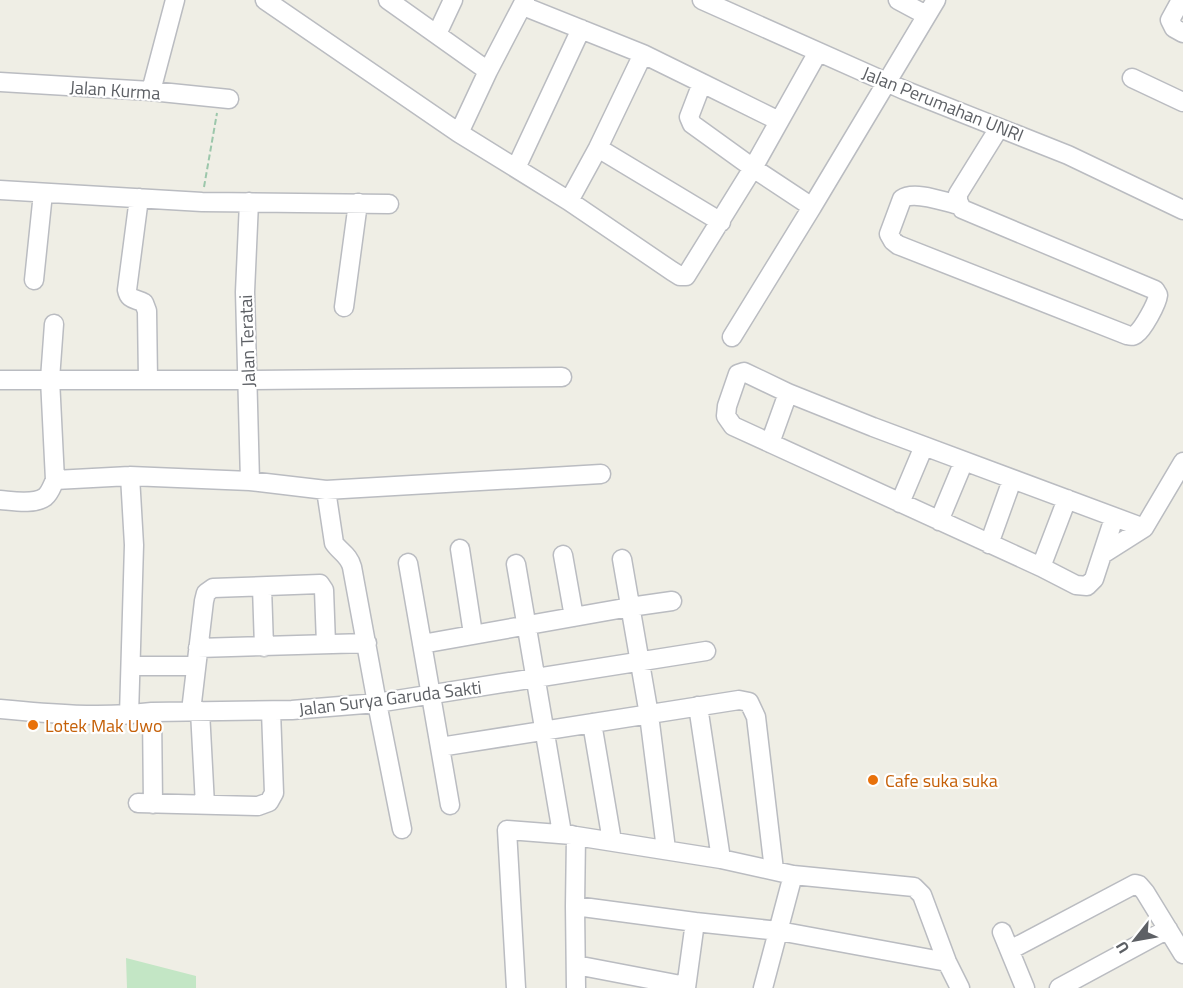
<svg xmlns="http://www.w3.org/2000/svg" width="1183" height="988" viewBox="0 0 1183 988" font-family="'Titillium Web',sans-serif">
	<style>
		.green { fill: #c3e6c5 }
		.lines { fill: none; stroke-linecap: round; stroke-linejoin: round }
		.minor-casing { stroke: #babcc1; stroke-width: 21 }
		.path { stroke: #9cc7ab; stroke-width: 2; stroke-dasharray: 6 3; stroke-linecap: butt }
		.minor { stroke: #fff; stroke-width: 18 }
		.food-dot { fill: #e8710a; stroke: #fff; stroke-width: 2 }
		.labels { text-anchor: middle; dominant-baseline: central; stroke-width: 4.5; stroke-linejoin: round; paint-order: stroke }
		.street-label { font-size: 18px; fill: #5d6065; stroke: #fff }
		.food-label { font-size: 18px; fill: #c56008; stroke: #fff; text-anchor: start }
	</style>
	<rect width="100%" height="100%" fill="#efeee5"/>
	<!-- green -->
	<path class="green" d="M126,958L196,976V988H127Z"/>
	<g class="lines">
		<defs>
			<path id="minor" d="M265,0L459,133L488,71L525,0
				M388,0L488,71
				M702,0L904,90L1068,155L1183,210
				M898,0L926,15
				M1181,0L1170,20L1174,28L1183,33
				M523,6L643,54
				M437,34L453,0
				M1132,78L1183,102
				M0,82L151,91L229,99
				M151,91L175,0
				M779,121L702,83L689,117L692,124L753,168L812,207L936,0
				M459,133L569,201L672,271L680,276H686L753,168L818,52
				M598,148L721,222
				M516,168L581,29
				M0,190L202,202L389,204
				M139,198L127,290C129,301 136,298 144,303L147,311L148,380
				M569,201L598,148L643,54L702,83
				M249,202L245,292L250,481
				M959,205C945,202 914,190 902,199L889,234L893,241L898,245L1127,335C1131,336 1132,337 1136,334C1143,329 1157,304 1158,295L1155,290L962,209L958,201V194L999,128
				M34,280L43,193
				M344,307L358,203
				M732,337L812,207
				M0,380H248L562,377
				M770,443L788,393
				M55,480L130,476L250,481L326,490L601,474
				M326,490L334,543C340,552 349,555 352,567L377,703L402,829
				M0,500C13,501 34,505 45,497C50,493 52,486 55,480L50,379L54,324
				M900,503L924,446
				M1114,518L1094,579L1087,586L1076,585L1041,567L733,426L726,416L727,406L738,374L744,372L788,393L873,427L1144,528L1183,462
				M939,521L964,461
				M989,544L1012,480
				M460,549L473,634
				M1103,554L1144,528
				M563,555L574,617
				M622,559L649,715L666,849
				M408,563L450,805
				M516,564L562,833
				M1041,567L1067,499
				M262,587L264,647
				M422,644L630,607L672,601
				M198,648L367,643
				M132,666H196
				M698,706L721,859
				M0,709C51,714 101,718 152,712L292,710L377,703L706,651
				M191,711L204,601L206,593L213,588L320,584L324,590L326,644
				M200,711L205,805
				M152,712L153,804
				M129,715L134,545L130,476
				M592,723L612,841
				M440,747L739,700L749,702L756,717L774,870
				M138,803L258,806L269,802L274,793L271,711
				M575,906L576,988
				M1002,932L1025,988
				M1010,950L1135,884L1139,885L1145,892L1183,954
				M947,962L779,931L695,922L575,906L576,836L721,859L793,875L914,887L922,895L947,962L960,988
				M576,965L686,986
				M516,988L507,830L572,835
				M686,988L695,922
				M763,988L793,875
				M1059,988L1168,929"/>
		</defs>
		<!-- minor casing -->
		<use href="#minor" class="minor-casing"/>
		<!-- path -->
		<path class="path" d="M204,187L217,113"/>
		<!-- minor -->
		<use href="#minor" class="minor"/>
	</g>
	<!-- markers -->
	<g class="food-dot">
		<circle cx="33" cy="725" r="6"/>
		<circle cx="873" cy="780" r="6"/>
	</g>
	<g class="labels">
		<!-- street labels -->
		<g class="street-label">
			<text transform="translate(115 90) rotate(4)">Jalan Kurma</text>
			<text transform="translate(943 104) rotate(22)">Jalan Perumahan UNRI</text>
			<text transform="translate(247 341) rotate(-92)">Jalan Teratai</text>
			<text transform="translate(390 698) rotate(-7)">Jalan Surya Garuda Sakti</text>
		</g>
		<!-- food labels -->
		<g class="food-label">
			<text x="45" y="725">Lotek Mak Uwo</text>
			<text x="885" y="780">Cafe suka suka</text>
		</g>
	</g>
	<!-- north arrow -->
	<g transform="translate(1135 940) rotate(239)" stroke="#ffffff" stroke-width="4.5" paint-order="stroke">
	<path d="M0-4.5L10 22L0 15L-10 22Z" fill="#5d6065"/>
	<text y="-9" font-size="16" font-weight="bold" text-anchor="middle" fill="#5d6065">U</text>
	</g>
</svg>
